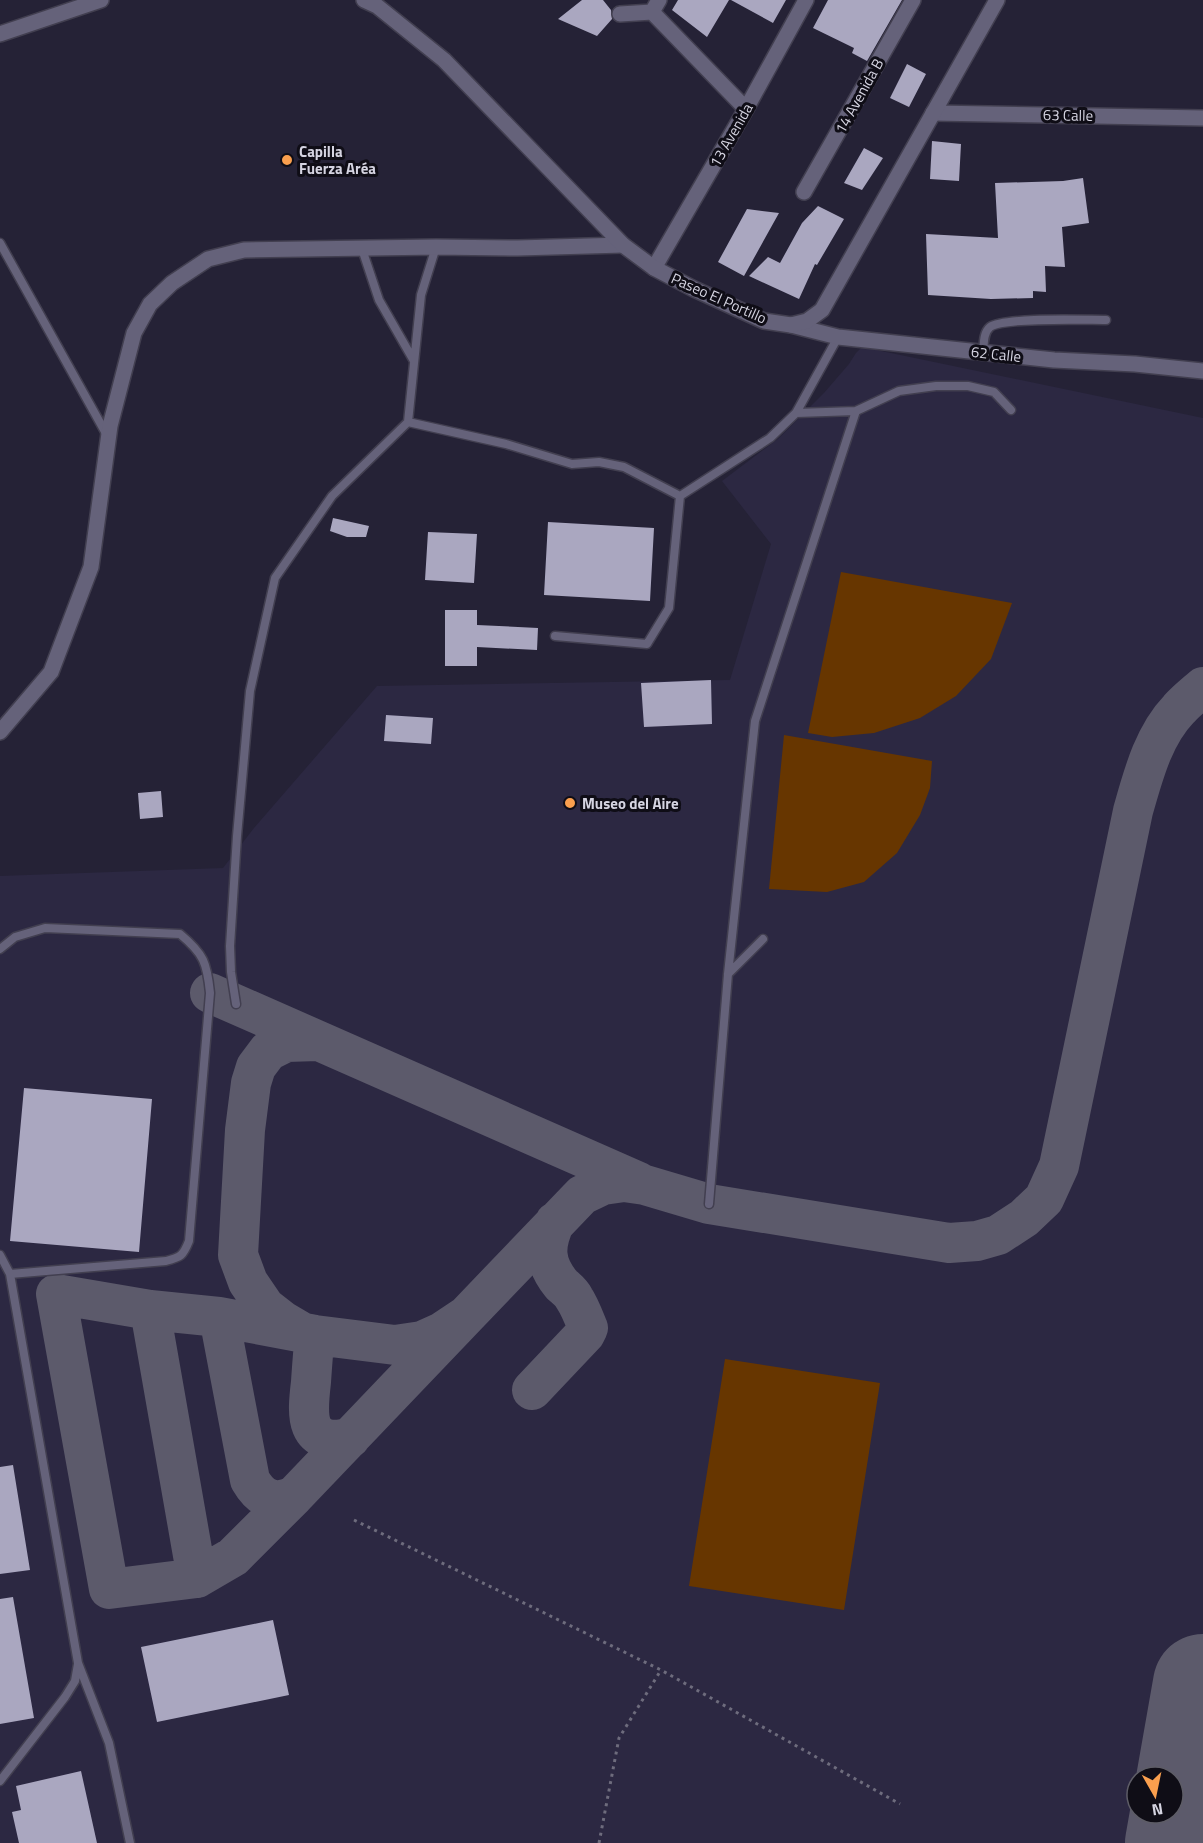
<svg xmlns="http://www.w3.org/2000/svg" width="1203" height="1843" viewBox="0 0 1203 1843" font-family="'Titillium Web',sans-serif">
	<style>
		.built { fill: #2c2842; fill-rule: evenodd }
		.green { fill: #673600 }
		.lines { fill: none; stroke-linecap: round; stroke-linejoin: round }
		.taxiway { stroke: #5c5a6b; stroke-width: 40 }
		.runway { stroke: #5c5a6b; stroke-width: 100 }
		.building { fill: #aaa7c0 }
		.service-casing { stroke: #423f50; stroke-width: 11 }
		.minor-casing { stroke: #423f50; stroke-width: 18 }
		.secondary-casing { stroke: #423f50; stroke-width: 18 }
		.path { stroke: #6e6c7d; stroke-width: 3; stroke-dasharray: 3 4.5; stroke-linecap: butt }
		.service { stroke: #65627a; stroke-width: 8 }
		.minor { stroke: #65627a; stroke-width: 15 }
		.secondary { stroke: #65627a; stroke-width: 15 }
		.poi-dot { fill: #fa9f4e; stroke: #0f0d16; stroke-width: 2 }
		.labels { text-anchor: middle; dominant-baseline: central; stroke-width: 6; stroke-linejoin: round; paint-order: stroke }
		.street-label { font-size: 15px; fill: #d5d4e1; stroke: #0f0d16 }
		.poi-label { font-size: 15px; font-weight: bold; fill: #d5d4e1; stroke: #0f0d16; text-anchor: start }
	</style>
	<rect width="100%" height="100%" fill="#252236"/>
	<!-- built -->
	<path class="built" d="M862,347L1203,418V1843H0V876L223,868L254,828L377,686L730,680L771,544L722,481L779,438L824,393L849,364L856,353ZM1137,1777H1173V1813H1137Z"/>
	<!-- green -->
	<path class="green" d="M841,572L1012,603L991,659L956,696L920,718L874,733L832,737L808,733Z
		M784,735L932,761L930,788L920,815L897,853L864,882L827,892L769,889Z
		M725,1359L880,1383L844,1610L689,1586Z"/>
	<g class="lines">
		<!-- taxiway -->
		<path class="taxiway" d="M210,993L639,1182
			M150,1310L197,1578
			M466,1316L294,1496L233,1557L197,1578L109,1589L56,1294L150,1310L219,1317L315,1335L395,1345L422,1341L442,1332L466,1316L582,1195L603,1185L624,1182L645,1185L709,1204L949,1243L977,1241L998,1235L1024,1218L1044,1199L1059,1166L1133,811C1143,776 1153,736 1179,709C1186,701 1195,694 1203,687
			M219,1317L250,1480C261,1499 274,1505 294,1496
			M300,1331L283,1321L265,1307L248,1282L238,1255L245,1130L251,1083L256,1067L268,1051L286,1042L318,1041
			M315,1335C313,1351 312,1367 311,1382C307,1416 304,1447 350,1438
			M532,1390L585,1334L588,1328C584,1318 580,1307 574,1298C571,1292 565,1288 561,1284C544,1263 544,1246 555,1222"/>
		<!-- runway -->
		<path class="runway" d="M1175,1843L1203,1684"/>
	</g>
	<!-- building -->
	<path class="building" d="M582,0H603L611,10L612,19L597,36L558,19Z
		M678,0H729L707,37L672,10Z
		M731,0H786L773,23Z
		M828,0H902L867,61L852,53L854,48L813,28Z
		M907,64L926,74L909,107L890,98Z
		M932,141L961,144L959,181L930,179Z
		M864,148L883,158L862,190L844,183Z
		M1083,178L1089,223L1062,227L1065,267L1045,266L1046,292L1033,291V298L991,299L928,295L926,234L998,238L995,183L1063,181Z
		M818,206L844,219L817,265L815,264L799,299L749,276L768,257L780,263L802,223Z
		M747,209L779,213L744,276L718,262Z
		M333,518L369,526L366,537H347L330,531Z
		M548,522L654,528L650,601L544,595Z
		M428,532L477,534L474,583L425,580Z
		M445,610H477V625L538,628L537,650L477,647V666H445Z
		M711,680L712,724L644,727L641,683Z
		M386,715L433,718L431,744L384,741Z
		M161,791L163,817L140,819L138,793Z
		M24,1088L152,1099L139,1252L10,1241Z
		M13,1465L30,1570L0,1574V1467Z
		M13,1597L34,1718L0,1724V1599Z
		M273,1620L289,1695L157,1722L141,1647Z
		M81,1771L97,1843H19L12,1812L21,1810L16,1786Z"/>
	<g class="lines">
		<defs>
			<path id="service" d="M0,243L108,437
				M362,249L379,300L414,361
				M983,353C984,344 983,333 990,327C1004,317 1084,320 1106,320
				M796,413L856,411L899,391L936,386H968L994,392L1011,410
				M408,422L506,444L572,464L599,462L624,467L680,496
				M680,496L770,438L796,413L838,337
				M555,636L647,644L669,608L680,496
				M0,949L15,937L45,928L180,934C204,954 207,963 210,993L189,1241C183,1256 181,1257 166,1261L10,1274
				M728,974L763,939
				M236,1004L231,972L230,946L237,836L250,691L275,578L332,496L408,422L421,295L436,247
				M709,1204L728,974L755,721L856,411
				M0,1255L10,1274L78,1663L109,1743L130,1843
				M0,1781L65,1697L75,1681L78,1664"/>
			<path id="minor" d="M659,0L652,12L746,109
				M620,14L652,12
				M933,113L1203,118
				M804,192L913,0
				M654,268L746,109L806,0
				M791,325L838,337L1054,360L1135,364L1203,371
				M0,732L51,672L91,567L110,426L134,333L150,304L172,283L208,259L244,250L436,247L518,248L623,245"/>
			<path id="secondary" d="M364,0L377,6L444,60L623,245L654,268L694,289L764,321L791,325L807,321L822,310L997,0
				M0,34L101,0"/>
		</defs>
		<!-- service casing -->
		<use href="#service" class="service-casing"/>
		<!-- minor casing -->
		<use href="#minor" class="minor-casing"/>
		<!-- secondary casing -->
		<use href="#secondary" class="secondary-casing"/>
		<!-- path -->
		<path class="path" d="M354,1520L661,1670L900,1804
			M599,1843L619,1738L661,1670"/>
		<!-- service -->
		<use href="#service" class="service"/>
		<!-- minor -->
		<use href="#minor" class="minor"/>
		<!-- secondary -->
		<use href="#secondary" class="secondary"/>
	</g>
	<!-- markers -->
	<g class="poi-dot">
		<circle cx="287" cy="160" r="6"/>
		<circle cx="570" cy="803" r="6"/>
	</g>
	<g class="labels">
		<!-- street labels -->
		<g class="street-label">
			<text transform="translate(859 96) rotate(-61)">14 Avenida B</text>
			<text transform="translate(1068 115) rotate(1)">63 Calle</text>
			<text transform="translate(731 135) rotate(-60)">13 Avenida</text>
			<text transform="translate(719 298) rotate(24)">Paseo El Portillo</text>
			<text transform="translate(996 354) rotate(6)">62 Calle</text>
		</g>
		<!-- poi labels -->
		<g class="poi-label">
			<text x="299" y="151">Capilla<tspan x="299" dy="17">Fuerza Aréa</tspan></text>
			<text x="582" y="803">Museo del Aire</text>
		</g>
	</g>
	<!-- north arrow -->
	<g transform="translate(1155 1795) rotate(171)"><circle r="28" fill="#0f0d16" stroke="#5e5d67" stroke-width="1.5"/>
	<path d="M0-4.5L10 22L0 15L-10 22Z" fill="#fa9f4e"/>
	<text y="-9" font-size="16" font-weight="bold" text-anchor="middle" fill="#d5d4e1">N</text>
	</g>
</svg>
